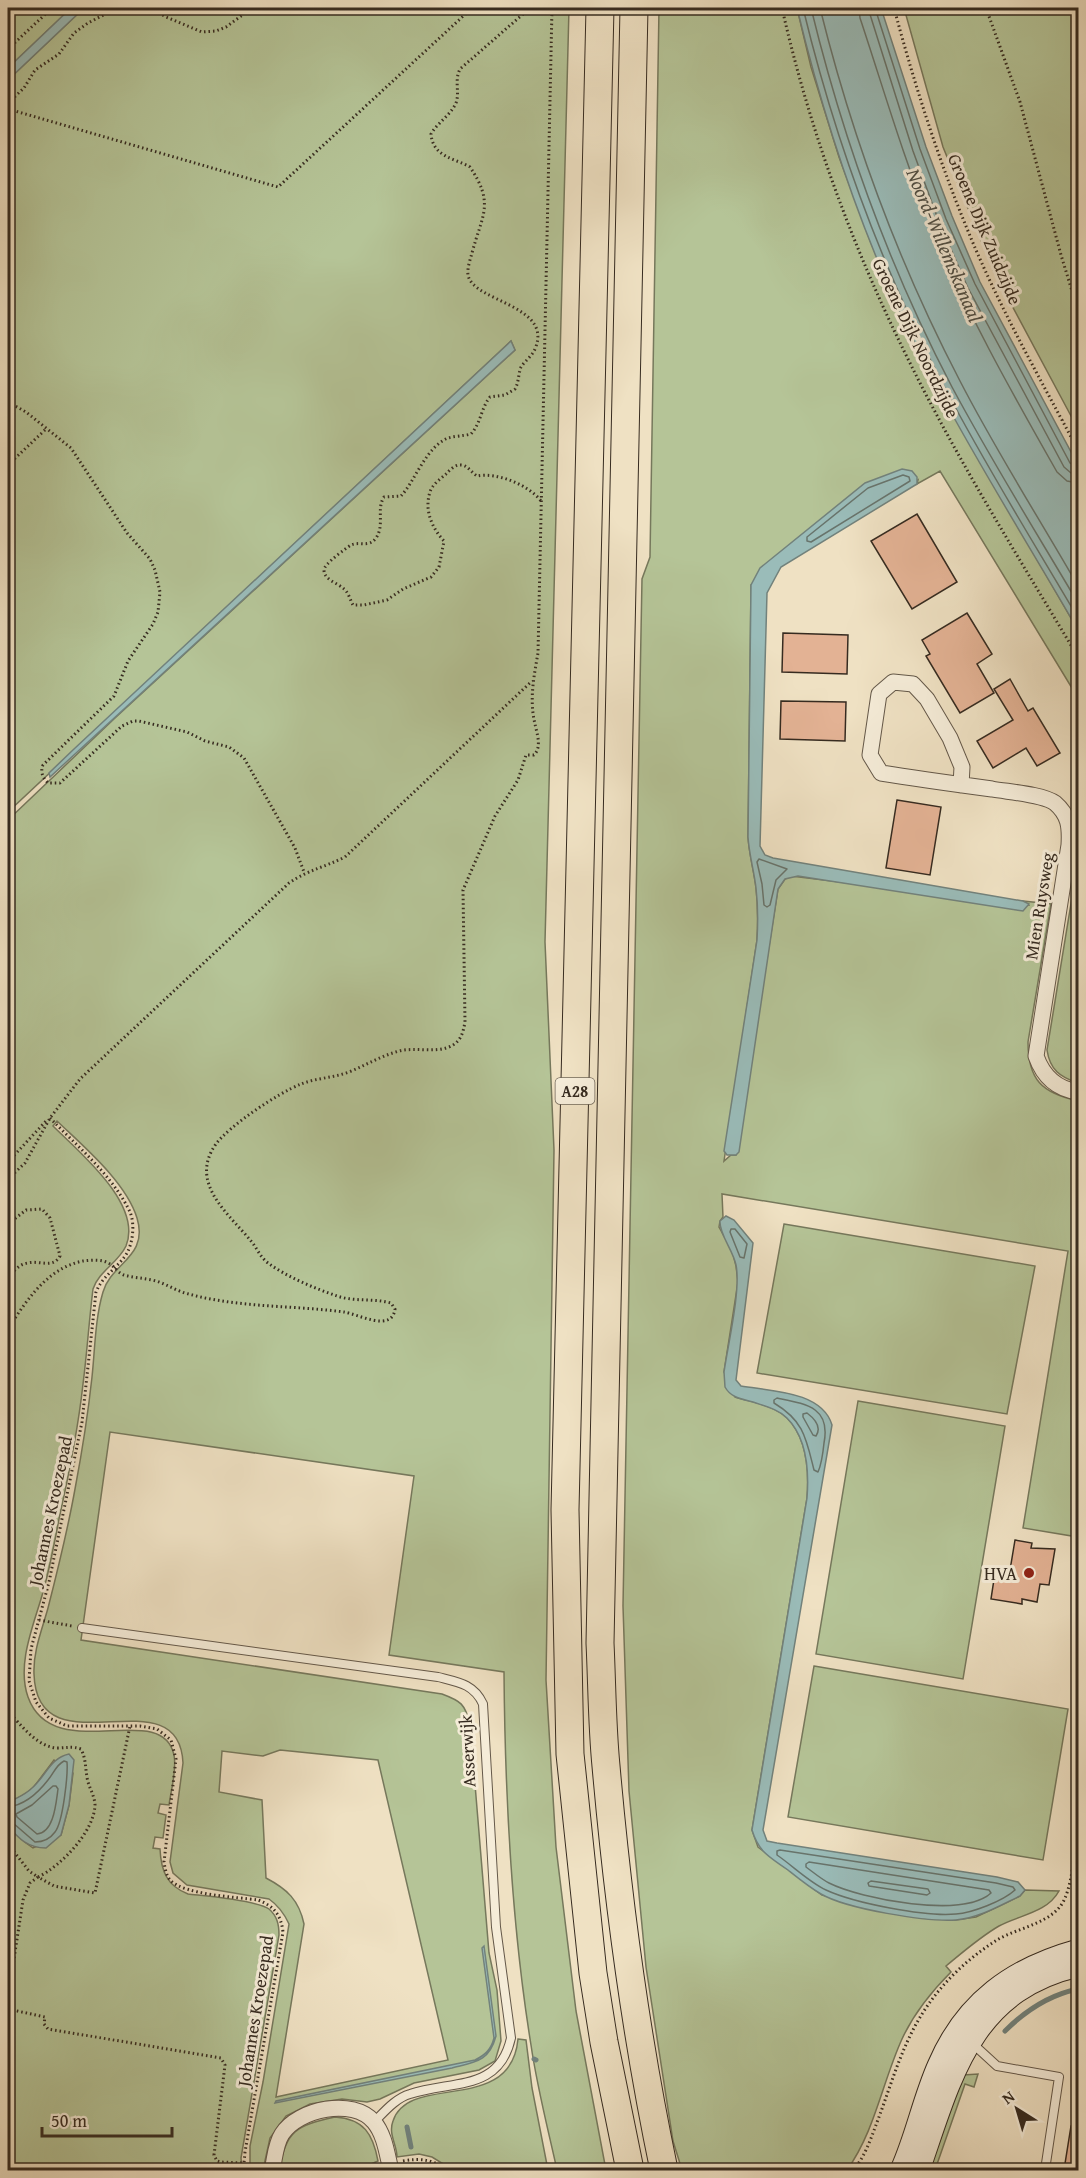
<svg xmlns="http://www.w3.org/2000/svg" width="1086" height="2178" viewBox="0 0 1086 2178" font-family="'Gentium Book Plus',serif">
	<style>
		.green { fill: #b5c497; stroke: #76785c; stroke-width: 1.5; fill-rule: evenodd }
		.water { fill: #9abcb9; stroke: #72827c; stroke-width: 1.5 }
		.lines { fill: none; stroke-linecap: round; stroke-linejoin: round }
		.shore { stroke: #68746c; stroke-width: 1.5 }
		.stream { stroke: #72827c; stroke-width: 5 }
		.building { fill: #e3b294; stroke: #362b20; stroke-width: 1.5 }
		.lane-casing { stroke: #645849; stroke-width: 10 }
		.street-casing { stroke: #645849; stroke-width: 17 }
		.secondary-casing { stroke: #362b20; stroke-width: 23 }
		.highway-casing { stroke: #362b20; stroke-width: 29 }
		.path { stroke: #362b20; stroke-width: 3; stroke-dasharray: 1.5 3; stroke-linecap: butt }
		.lane { stroke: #f5ecd8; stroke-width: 8 }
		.street { stroke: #f5ecd8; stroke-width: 15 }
		.secondary { stroke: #f5ecd8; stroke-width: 21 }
		.highway { stroke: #efe1c3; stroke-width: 27 }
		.poi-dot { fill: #8f2418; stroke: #f5ecd8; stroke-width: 2 }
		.labels { text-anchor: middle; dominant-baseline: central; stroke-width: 6; stroke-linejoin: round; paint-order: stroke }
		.shield { fill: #f5ecd8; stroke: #6f6557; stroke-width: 1.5 }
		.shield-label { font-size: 16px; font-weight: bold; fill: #362b20 }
		.street-label { font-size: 18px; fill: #362b20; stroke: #f5ecd8 }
		.poi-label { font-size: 18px; fill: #362b20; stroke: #f5ecd8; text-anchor: end }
		.water-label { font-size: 20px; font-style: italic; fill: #4f4f46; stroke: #f5ecd8 }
	</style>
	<rect width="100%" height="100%" fill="#efe1c3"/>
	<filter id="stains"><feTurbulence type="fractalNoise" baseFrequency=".00333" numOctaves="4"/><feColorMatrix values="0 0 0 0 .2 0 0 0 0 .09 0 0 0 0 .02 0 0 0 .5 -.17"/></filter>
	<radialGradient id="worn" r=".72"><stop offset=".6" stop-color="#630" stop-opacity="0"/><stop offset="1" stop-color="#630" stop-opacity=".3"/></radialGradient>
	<!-- green -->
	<path class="green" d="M8,8H71L8,68Z
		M84,8H569L545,942L554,1150L546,1680L556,1847L576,2011L606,2170H557C548,2129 537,2087 531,2045C511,1922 505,1797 504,1672L389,1655L414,1476L110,1432L81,1640L442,1694C461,1701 465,1704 470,1724L489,1953L497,1990L501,2041L495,2061L479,2070L414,2083L380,2099L367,2102L342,2099L310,2104L286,2116L270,2138L263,2170L250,2169V2146L263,2082L289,1924C284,1913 279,1906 269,1899L187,1885L173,1873L170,1862L183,1763C179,1672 37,1774 34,1674C33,1651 42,1630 48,1608C58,1569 68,1528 75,1489C82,1452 88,1414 92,1377C95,1349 95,1319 103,1292C111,1263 149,1257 137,1218C126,1182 83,1146 57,1121L53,1126C79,1152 143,1204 126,1246C118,1263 99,1271 93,1289C89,1321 87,1353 83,1384C78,1430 69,1474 59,1519C54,1546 49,1573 41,1599C32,1629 17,1666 28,1697C53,1767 162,1698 174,1755C177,1770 171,1790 169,1805L160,1804L158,1813L166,1815L163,1838L155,1837L153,1848L160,1849C161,1871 167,1886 188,1894C205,1896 257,1900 269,1909C277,1916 279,1924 279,1935L241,2158L242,2170H8V2043L11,2023L8,2022V1826L26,1843L33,1848L61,1835L69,1805L73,1773L54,1760L33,1788L24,1795L8,1803V820L115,718L515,350L511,341L8,812V80ZM280,1750L378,1760L448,2060L276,2097L304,1924C299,1900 287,1889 266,1878L262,1800L219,1792L222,1751L263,1756Z
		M659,8H797L811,67L839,157L871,243L908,326L941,393L1078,630V698L940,471L917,484L918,480L751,585L748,837C749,854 754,871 756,888C758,905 758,922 757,940L724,1161L731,1155H736L778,889L785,879L791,876L1028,905L1023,901L1051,904L1028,1042C1028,1080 1042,1093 1078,1101V1537L1023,1528L1068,1251L722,1194L723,1217L720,1221L719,1227L732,1250L736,1266L738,1282L724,1372L735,1397C751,1402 774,1405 787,1418C807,1438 809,1472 807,1498L752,1830L758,1847L822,1895L925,1918L955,1920L976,1917L1020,1896L1025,1890L1059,1891C1047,1913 1019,1915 999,1926C980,1937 963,1952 946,1966L951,1972C931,1992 914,2013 902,2039C882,2083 875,2131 847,2170H682L673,2141L646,1967L629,1791L623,1606L642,579L650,557Z
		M904,8H1078V429L994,272L943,147Z
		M1078,872V1083C1060,1077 1050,1070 1047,1050L1076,873Z
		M784,1224L1035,1266L1007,1414L757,1373Z
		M858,1401L1005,1426L963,1679L816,1654Z
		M814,1666L1068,1709L1043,1860L788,1817Z
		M518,2039L526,2040L532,2088L548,2170H453L432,2157L419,2154L397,2157C397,2145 388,2134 393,2121C409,2072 511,2116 518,2039Z
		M978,2074L974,2087L965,2084L935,2170H924L963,2075Z
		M335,2117C364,2119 373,2134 378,2161L357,2170H279C287,2130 295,2126 335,2117Z"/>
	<!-- water -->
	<path class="water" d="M71,8H84L8,80V68Z
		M797,8H881L926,147L952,216L980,282L1078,465V630C1033,552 984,474 941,394C875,273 829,141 797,8Z
		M511,341L515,350L50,777L49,773L74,749Z
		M902,469L912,471L917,477V484L781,567L767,593L760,846L765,855L773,858L1023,901L1029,904L1023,911L798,876L785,879L778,889L739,1152L736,1155H727L724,1151L757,940C758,922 758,905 756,888C754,871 749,854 748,837L751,585L760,568L865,483Z
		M726,1216L734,1220L753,1243L736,1380L741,1386C770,1391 822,1391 832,1425L763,1830L767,1841L777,1843L997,1877L1018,1882L1025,1890L1020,1896C999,1906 979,1918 956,1920C926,1922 847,1909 821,1894C809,1887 798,1878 788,1870C770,1857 759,1853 752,1830L807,1498C809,1472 807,1438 787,1418C778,1409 764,1406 753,1402C742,1399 731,1398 725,1387L724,1372C728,1344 741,1290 736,1265C733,1250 719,1234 720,1221Z
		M69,1754L74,1760L69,1805L61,1835L46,1848C28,1848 19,1839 8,1826V1803C16,1798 25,1795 32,1788C46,1776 50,1758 69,1754Z
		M484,1946L496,2036C489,2062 475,2062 452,2068L275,2103L276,2101L475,2060C485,2055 491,2050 494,2038L482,1948Z"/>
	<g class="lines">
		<!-- shore -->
		<path class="shore" d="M803,8C835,140 882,269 946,390C987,468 1034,543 1078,618
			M811,8C843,139 889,267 952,387C991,460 1036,532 1078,603
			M820,8C852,137 898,262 960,381C996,451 1039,518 1078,586
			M859,8L860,18C883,87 903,157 931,225C965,310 1011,391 1057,472L1067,481L1078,483
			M868,8L913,151L939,222L968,288L1064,467L1071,473L1078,474
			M875,8L920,149L946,219L975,284L1070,463L1078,466
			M903,475L909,477L910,481L811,542L807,541V537L868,488Z
			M759,859L787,869L776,880L770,905L767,907L764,905L762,884L757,862Z
			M731,1229H735L747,1244L744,1258L740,1257L730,1232Z
			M777,1398C806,1404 831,1407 824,1443C823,1453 822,1463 818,1472L814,1470C806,1438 804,1421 774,1403V1400Z
			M807,1413C815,1419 822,1427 816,1436L813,1435L803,1417V1414Z
			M53,1786H56L58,1789C56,1803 54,1833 37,1834L17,1817L16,1814L32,1805Z
			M8,1807C24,1805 38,1793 48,1780C54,1773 56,1765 64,1761L67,1762C68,1775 63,1822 55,1832C50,1839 43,1842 35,1842L13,1823L8,1822
			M780,1850L996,1883L1013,1887L1015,1890C1003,1901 972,1913 956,1914C925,1917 854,1903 826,1890C809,1882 793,1866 777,1855V1851Z
			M809,1862L989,1890L991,1893C963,1919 861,1899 829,1883C821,1879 813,1872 806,1867V1864Z
			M871,1881L928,1889L930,1893L927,1895L869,1886L868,1883Z"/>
		<!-- stream -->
		<path class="stream" d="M1005,2031C1026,2010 1049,1995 1078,1989
			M534,2059L536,2060
			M407,2127L411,2147"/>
	</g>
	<!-- building -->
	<path class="building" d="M917,514L957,582L912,609L871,541Z
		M967,613L992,654L977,664L994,693L960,713L926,656L930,654L922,640Z
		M783,633L848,635L847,674L782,672Z
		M1010,679L1028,711L1033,708L1060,753L1037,766L1026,748L993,768L977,741L1013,720L994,689Z
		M781,701L846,702L845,741L780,739Z
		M897,800L941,807L930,875L886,868Z
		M1015,1540L1032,1543L1031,1548L1055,1549L1049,1585L1040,1584L1037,1602L1022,1599V1604L991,1599L995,1573L1009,1576Z
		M1071,2126L1078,2127V2170H1064Z"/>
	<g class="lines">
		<defs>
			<path id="lane" d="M82,1628L438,1677C458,1682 474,1684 483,1704L496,1927L511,2038C499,2092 452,2080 410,2094C396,2098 385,2111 374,2122
				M973,2044L997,2066L1059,2077L1045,2170"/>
			<path id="street" d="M961,785L962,767L950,738L927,699L913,684L893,682L879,694L870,755L881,773C918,779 955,784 992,789C1008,792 1042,794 1055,803C1069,815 1070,827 1069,845L1036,1056C1043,1076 1057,1089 1078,1092
				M272,2170C275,2159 275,2145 282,2134C298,2109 353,2097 374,2122C385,2135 387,2155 391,2170"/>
			<path id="secondary" d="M901,2170C916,2137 923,2100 938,2066C965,2002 1013,1968 1078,1950
				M919,2170C951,2078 970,1991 1078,1966"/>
			<path id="highway" d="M600,8L565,1510L570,1754L593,1973L604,2042L630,2170
				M634,8L600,1643C602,1684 602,1725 606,1766C618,1902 636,2037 664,2170"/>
		</defs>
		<!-- lane casing -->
		<use href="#lane" class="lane-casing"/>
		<!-- street casing -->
		<use href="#street" class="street-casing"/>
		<!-- secondary casing -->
		<use href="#secondary" class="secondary-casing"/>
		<!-- highway casing -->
		<use href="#highway" class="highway-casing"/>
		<!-- path -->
		<path class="path" d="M151,8L166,17L202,32L216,31L226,27L252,8
			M355,8C373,12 394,16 411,8
			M530,8L460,69C454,81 460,92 456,103C450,116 438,122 431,134C433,157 454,158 470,167C495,204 482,215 472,253C470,260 467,269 468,275C473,302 554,305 535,349C532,356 525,361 521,367C518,375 519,382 515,389L505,395L490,397C481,408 481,423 471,434C463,436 455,436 448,438C426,447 415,481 401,496L384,497C376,509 385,525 376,538C369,548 360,541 351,545C345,549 324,564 324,570C324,580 338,583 344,589C349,593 350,600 353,605H364L387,600L403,589L431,577L439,567L444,541C432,528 424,510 430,492C432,485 440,479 446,474C450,470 455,464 462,465C468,466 472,473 477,476C497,472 529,485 541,501
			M782,8C809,128 852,246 907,357C958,461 1019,558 1078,657
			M894,8C916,90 942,171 976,250C1006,319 1043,384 1078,450
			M986,8L1020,102L1061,255L1072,291L1078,304
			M8,15L14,8
			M8,49L52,8
			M8,103L24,88L35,70L59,54L74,33L88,23L117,8
			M8,109L278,187L472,8
			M1072,291L1078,288
			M8,402L26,412L71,448L127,533L150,559L155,570L160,592L158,612L153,624L128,661L114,696L43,765C40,772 43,778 48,783H60L122,726L133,721H139L187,732L205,741L229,747L244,758L295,848L304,872
			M8,465L46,429
			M50,1118C77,1146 113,1176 130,1212C135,1224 133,1242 127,1253C118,1268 103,1275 96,1292L82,1422L49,1582L31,1649L29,1681L36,1702L49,1718L67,1726H140L157,1729L171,1740L176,1759L164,1862C165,1868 166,1875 170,1880C184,1895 237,1897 258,1900C274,1906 281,1915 283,1932L245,2152L244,2163L246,2170
			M8,1162L46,1121
			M8,1179L25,1163L50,1118L80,1079L289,883C308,870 325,867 345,857L532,681
			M8,1224L26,1210L42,1209L50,1218L60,1256C53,1269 39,1260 28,1263C19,1264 13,1272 8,1278
			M8,1329C26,1301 47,1268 83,1261C92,1260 103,1259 110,1264C115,1267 118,1273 124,1275C134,1278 145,1278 156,1281C166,1284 175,1290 185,1293C237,1308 291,1305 344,1312C358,1314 392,1333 395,1309L391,1303C373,1298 355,1302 337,1296C314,1288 287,1277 268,1263C260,1257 257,1248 251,1241C229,1214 188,1183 216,1144C229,1126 278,1093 301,1084C316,1078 333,1078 349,1072C366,1065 381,1056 399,1051C415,1047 434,1053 449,1047C461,1042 463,1033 465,1022L463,890L495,816L518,780L526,755H534C542,747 537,734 535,724C529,700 534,676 538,653L552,8
			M39,1620L72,1626
			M8,1711C20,1724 37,1747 57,1748C66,1748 72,1746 81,1749C86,1759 85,1766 87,1777C88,1786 94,1794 95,1804C95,1831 61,1866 38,1877L29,1871L8,1844
			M8,1998L23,1900L30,1883L38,1877L54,1886L95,1893L130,1726
			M8,2009L45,2017L44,2024L48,2029L221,2058L225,2065L214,2155L217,2161L220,2162L244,2163
			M403,2161C420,2158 433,2159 446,2170
			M365,2170L374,2168
			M853,2170C866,2156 872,2135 879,2117C893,2079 904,2039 928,2005C946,1979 970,1957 997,1940C1019,1927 1055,1923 1065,1898C1073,1880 1075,1846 1078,1826"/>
		<!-- lane -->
		<use href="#lane" class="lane"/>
		<!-- street -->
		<use href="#street" class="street"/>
		<!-- secondary -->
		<use href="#secondary" class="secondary"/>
		<!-- highway -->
		<use href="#highway" class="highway"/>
	</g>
	<!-- markers -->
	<circle class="poi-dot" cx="1029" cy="1573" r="6"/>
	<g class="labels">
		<!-- shield labels -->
		<rect class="shield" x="555.5" y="1078" width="39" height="26" rx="4.5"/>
		<g class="shield-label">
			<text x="575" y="1091">A28</text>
		</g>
		<!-- street labels -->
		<g class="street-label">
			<text transform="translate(985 229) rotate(67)">Groene Dijk Zuidzijde</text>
			<text transform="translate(916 338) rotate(64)">Groene Dijk Noordzijde</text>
			<text transform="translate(1039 906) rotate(-81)">Mien Ruysweg</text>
			<text transform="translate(50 1511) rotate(-78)">Johannes Kroezepad</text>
			<text transform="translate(467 1751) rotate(-93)">Asserwijk</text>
			<text transform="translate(255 2011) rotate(-81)">Johannes Kroezepad</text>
		</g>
		<!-- poi labels -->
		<g class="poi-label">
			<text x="1017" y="1573">HVA</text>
		</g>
		<!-- water labels -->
		<g class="water-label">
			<text transform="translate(945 245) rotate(67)">Noord-Willemskanaal</text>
		</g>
	</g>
	<!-- margin -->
	<rect width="1086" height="2178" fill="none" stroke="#efe1c3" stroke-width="30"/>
	<rect x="9" y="9" width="1068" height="2160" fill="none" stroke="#362b20" stroke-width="3"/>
	<rect x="15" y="15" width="1056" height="2148" fill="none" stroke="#362b20" stroke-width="1.5"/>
	<!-- north arrow -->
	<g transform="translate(1017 2109) rotate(323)" stroke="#f5ecd8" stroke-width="4.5" paint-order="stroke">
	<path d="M0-4.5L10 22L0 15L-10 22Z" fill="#362b20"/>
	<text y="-9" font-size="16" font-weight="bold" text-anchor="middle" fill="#362b20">N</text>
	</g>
	<!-- scale -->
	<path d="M42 2127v9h130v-9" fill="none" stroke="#362b20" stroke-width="3"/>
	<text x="51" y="2127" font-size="18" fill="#362b20" stroke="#f5ecd8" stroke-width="4.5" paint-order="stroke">50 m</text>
	<rect width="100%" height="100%" filter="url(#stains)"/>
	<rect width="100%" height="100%" fill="url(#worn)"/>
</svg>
